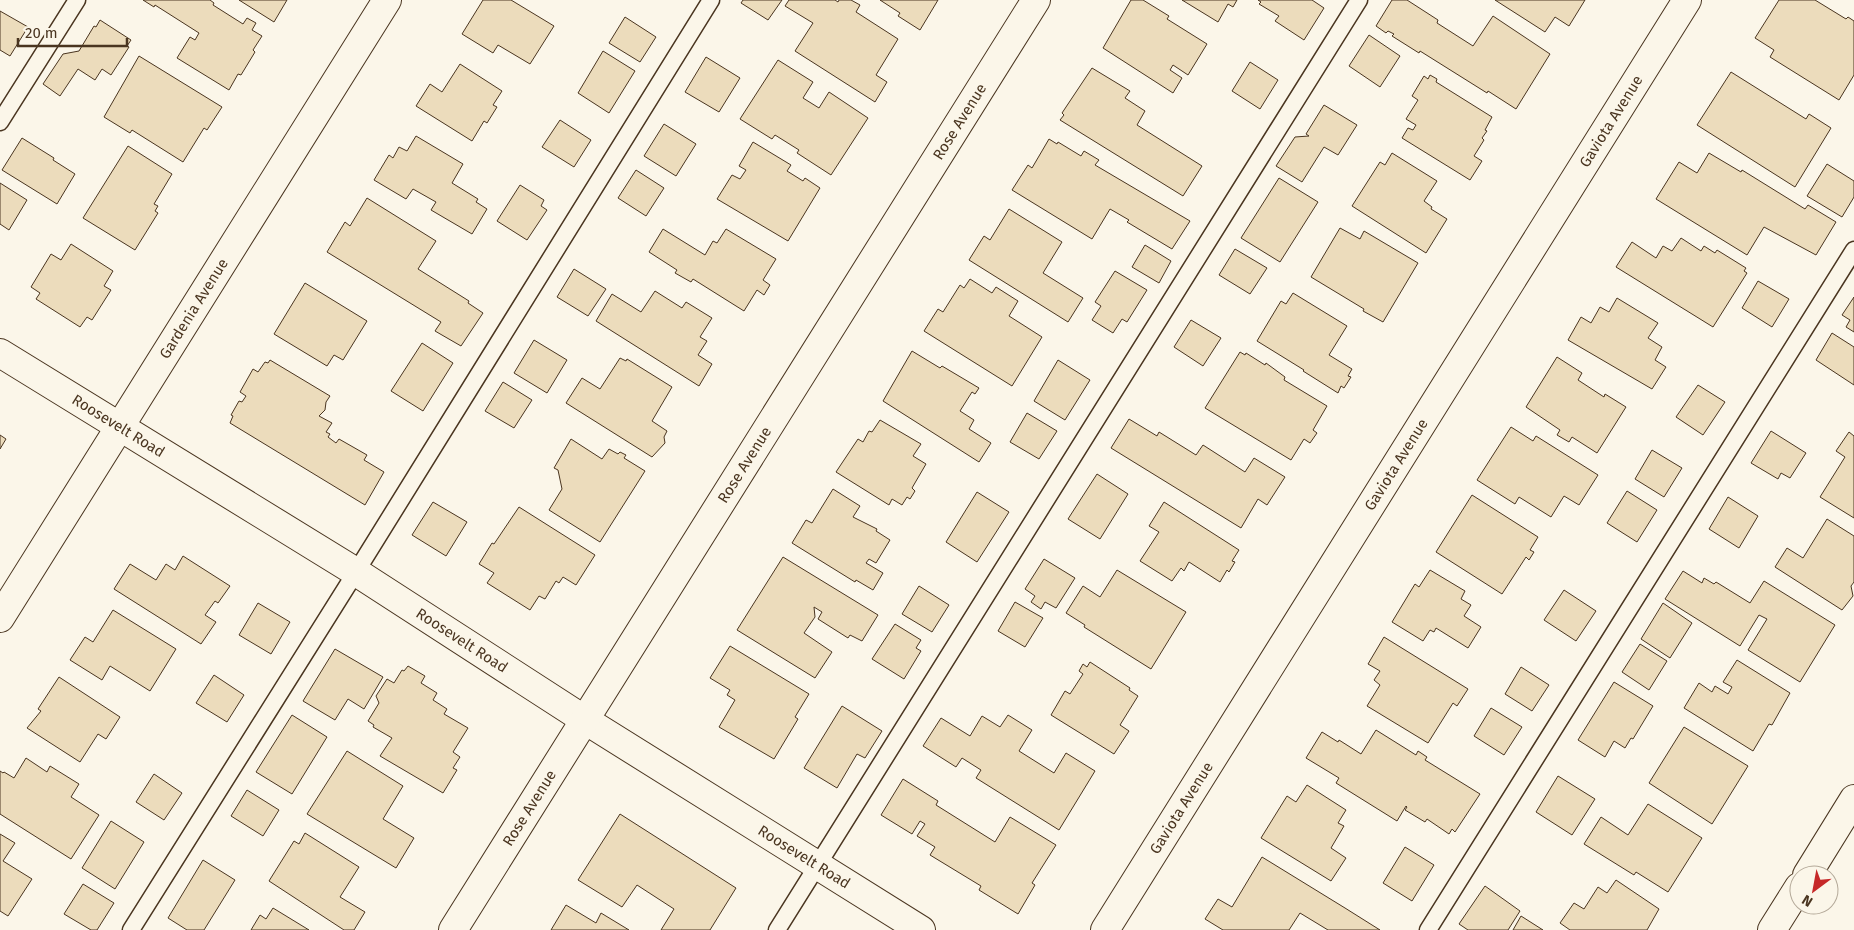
<svg xmlns="http://www.w3.org/2000/svg" width="1854" height="930" viewBox="0 0 1854 930" font-family="'Fira Sans',sans-serif">
	<style>
		.building { fill: #ecdcbc; stroke: #4a3520 }
		.lines { fill: none; stroke-linecap: round; stroke-linejoin: round }
		.service-casing { stroke: #4a3520; stroke-width: 19 }
		.minor-casing { stroke: #4a3520; stroke-width: 30 }
		.tertiary-casing { stroke: #4a3520; stroke-width: 30 }
		.service { stroke: #fbf6e9; stroke-width: 16 }
		.minor { stroke: #fbf6e9; stroke-width: 28 }
		.tertiary { stroke: #fbf6e9; stroke-width: 28 }
		.labels { text-anchor: middle; dominant-baseline: central; stroke-width: 4; stroke-linejoin: round; paint-order: stroke }
		.street-label { font-size: 15px; fill: #4a3520; stroke: #fbf6e9 }
	</style>
	<rect width="100%" height="100%" fill="#fbf6e9"/>
	<!-- building -->
	<path class="building" d="M143,0H210L214,3L213,5L243,24L247,18L256,23L252,30L262,36L253,50L255,52L241,75L238,74L229,90L177,58L190,37L195,40L199,33L155,5L154,7Z
		M239,0H287L274,22Z
		M483,0H511L554,26L530,64L498,45L493,53L462,34Z
		M743,0H782L768,20L741,3Z
		M789,0H835L838,2L839,0H851L860,5L856,12L898,39L876,75L887,82L875,102L795,51L813,23L785,6Z
		M880,0H938L920,30L898,16L900,13Z
		M1131,0H1143L1169,16L1167,19L1207,44L1188,75L1173,65L1170,70L1182,78L1173,93L1103,48Z
		M1182,0H1237L1233,7L1228,4L1218,22Z
		M1258,0H1312L1324,8L1304,40L1275,21L1279,16L1259,4L1261,2Z
		M1392,0H1407L1438,20L1437,23L1473,46L1493,16L1550,54L1516,109L1488,91L1487,93L1420,51L1419,53L1392,36L1394,34L1388,31L1386,33L1376,26Z
		M1495,0H1585L1569,26L1555,17L1545,32Z
		M1779,0H1815L1846,19L1848,17L1854,21V75L1839,100L1770,57L1774,50L1755,38Z
		M0,11L28,27L10,56L0,50Z
		M625,17L656,37L640,62L609,43Z
		M100,20L131,40L127,46L129,47L111,75L102,69L95,80L78,69L60,96L43,84L63,54L79,51L94,26L96,27Z
		M1369,35L1400,56L1380,87L1349,66Z
		M603,51L635,71L609,113L578,93Z
		M139,56L222,107L207,130L204,128L183,162L132,130L130,133L104,117Z
		M706,57L740,78L719,112L685,92Z
		M778,60L813,82L803,98L819,108L829,92L868,118L831,175L797,153L799,150L775,135L772,139L740,119Z
		M1250,62L1278,80L1260,109L1232,91Z
		M460,64L502,91L493,105L497,107L487,123L484,121L472,141L416,106L430,84L442,92Z
		M1092,68L1130,91L1125,98L1145,111L1137,125L1202,166L1183,196L1060,120L1064,115L1062,113Z
		M1731,72L1806,119L1809,114L1831,128L1795,187L1697,125Z
		M1430,75L1437,79L1436,82L1492,117L1485,130L1487,131L1482,138L1484,140L1474,156L1482,161L1470,180L1402,138L1408,128L1413,130L1416,125L1406,119L1418,100L1412,96L1424,76L1428,79Z
		M1324,105L1357,125L1338,155L1324,147L1302,182L1276,166L1295,137L1309,136L1306,134Z
		M560,120L591,140L574,167L542,147Z
		M664,124L696,144L676,176L644,156Z
		M416,136L463,164L452,183L478,199L476,202L487,209L472,234L431,210L436,202L413,189L406,199L374,180L389,155L393,158L399,147L407,151Z
		M22,138L54,158L53,160L75,174L57,204L2,170Z
		M1049,139L1057,144L1058,142L1081,156L1084,151L1099,160L1095,165L1190,221L1172,249L1127,222L1129,220L1110,209L1092,239L1012,190L1028,165L1032,168Z
		M753,142L791,165L787,171L803,181L805,178L820,188L788,241L717,199L732,175L740,179L746,170L739,166Z
		M128,146L172,174L154,204L158,206L155,211L158,213L135,250L83,218Z
		M1392,153L1437,181L1424,201L1432,207L1431,209L1447,219L1426,253L1352,206L1380,162L1385,165Z
		M1709,153L1741,172L1742,170L1805,209L1808,205L1836,222L1816,255L1764,227L1747,255L1656,199L1679,162L1697,173Z
		M1827,164L1854,181V197L1842,217L1807,196Z
		M636,170L664,188L646,216L618,198Z
		M1279,178L1318,202L1280,262L1241,238Z
		M0,183L27,200L9,230L0,224Z
		M520,185L544,200L541,206L547,210L527,240L497,221Z
		M367,198L436,241L418,269L469,301L468,303L483,313L461,346L435,331L441,322L327,252L345,222L350,226Z
		M1009,209L1062,242L1043,273L1083,298L1068,322L969,260L984,236L990,240Z
		M1340,228L1360,239L1364,231L1418,263L1383,322L1363,311L1364,309L1311,277Z
		M663,229L705,255L713,241L717,243L726,229L776,259L763,280L770,285L764,295L757,290L744,311L693,279L691,282L675,273L677,270L649,252Z
		M1681,238L1701,251L1704,246L1715,253L1717,250L1746,268L1744,271L1747,273L1713,327L1616,267L1632,242L1656,258L1663,246L1672,251Z
		M71,244L113,271L104,286L111,290L92,320L87,317L80,327L36,299L40,293L31,287L51,254L61,260Z
		M1145,245L1171,261L1159,283L1132,267Z
		M1235,249L1267,268L1250,294L1219,275Z
		M574,269L606,289L588,316L557,297Z
		M1115,271L1147,290L1127,322L1122,319L1113,333L1092,320L1101,306L1095,302Z
		M970,279L992,293L996,287L1018,301L1009,316L1042,337L1012,386L924,331L938,309L943,312L960,285L964,288Z
		M1758,281L1789,299L1772,327L1742,308Z
		M305,283L367,321L343,360L334,355L327,366L274,334Z
		M655,291L682,308L686,302L712,318L700,337L707,341L698,355L712,364L699,386L596,321L612,294L641,312Z
		M1293,293L1347,326L1329,355L1352,369L1348,376L1351,377L1344,388L1341,386L1338,393L1303,371L1304,370L1257,341L1281,301L1286,304Z
		M1854,297V332L1846,327L1850,320L1842,315Z
		M1617,298L1658,323L1648,338L1662,347L1655,360L1666,367L1652,389L1568,340L1581,317L1591,323L1600,307L1609,312Z
		M1191,320L1221,338L1203,366L1174,347Z
		M1832,333L1854,347V385L1816,360Z
		M534,340L567,360L547,393L514,373Z
		M422,343L453,363L423,411L391,391Z
		M912,351L940,368L942,366L979,388L975,394L972,392L960,411L974,420L969,429L991,443L979,462L883,401Z
		M1240,352L1245,355L1246,353L1265,365L1266,363L1285,377L1284,380L1327,406L1313,430L1317,433L1310,443L1304,439L1291,460L1205,408Z
		M1557,357L1582,373L1578,380L1604,397L1605,394L1626,407L1597,453L1572,437L1569,442L1557,435L1560,430L1526,407Z
		M620,358L626,361L627,359L672,387L652,421L667,431L664,437L665,443L652,457L566,403L582,378L600,389Z
		M270,360L330,396L326,402L325,410L319,416L332,423L326,432L330,434L328,437L336,443L339,439L367,455L364,460L384,472L365,505L230,423L233,416L231,415L239,401L242,402L246,396L240,392L253,369L258,372L265,362L268,363Z
		M1058,360L1090,380L1065,420L1034,401Z
		M503,382L532,400L514,428L485,411Z
		M1698,385L1725,402L1703,435L1676,417Z
		M1027,413L1057,431L1039,459L1010,442Z
		M1129,419L1157,436L1159,432L1196,455L1203,445L1245,472L1254,458L1285,477L1267,505L1258,499L1241,528L1111,448Z
		M880,420L921,444L913,456L926,464L912,488L915,491L910,499L907,497L902,505L892,499L889,505L836,472L858,439L863,442L869,431L872,432Z
		M1511,427L1533,441L1536,436L1598,475L1579,505L1564,496L1551,517L1519,497L1515,504L1477,480Z
		M1771,431L1806,453L1790,478L1781,473L1778,479L1751,463Z
		M1849,432L1854,436V518L1820,497L1845,457L1836,451Z
		M0,435L6,439L0,449Z
		M571,439L602,459L609,449L618,454L620,452L626,455L624,458L645,471L600,542L549,510L562,489L558,470L554,468Z
		M1652,450L1682,468L1664,497L1635,479Z
		M1097,474L1128,494L1100,539L1068,519Z
		M833,489L860,506L853,517L877,529L876,531L890,540L876,563L869,559L866,563L883,573L873,590L856,580L855,582L792,543L806,520L812,523Z
		M1627,491L1657,510L1637,542L1607,523Z
		M977,492L1009,512L977,562L946,542Z
		M1472,495L1538,537L1530,550L1534,552L1529,560L1526,557L1502,594L1436,552Z
		M1728,497L1758,516L1739,548L1709,529Z
		M433,502L467,522L446,556L412,535Z
		M1164,502L1239,550L1232,561L1235,562L1229,572L1227,570L1220,582L1189,562L1184,571L1181,568L1172,581L1140,561L1159,532L1149,526Z
		M519,507L595,555L576,585L563,577L559,583L556,581L545,599L539,596L530,610L487,583L494,573L479,564L492,543L494,544Z
		M1827,519L1854,536V582L1851,586L1853,596L1842,610L1775,567L1787,548L1803,558Z
		M183,556L230,586L218,603L215,601L205,615L216,622L201,644L114,589L130,564L156,580L166,564L175,570Z
		M783,557L878,615L862,641L850,635L848,638L818,619L822,612L814,607L815,617L804,633L832,652L815,678L737,630Z
		M1044,559L1075,578L1056,608L1045,602L1041,609L1031,602L1035,596L1025,589Z
		M1117,570L1186,612L1151,669L1084,627L1085,625L1066,613L1083,586L1100,597Z
		M1430,570L1465,591L1461,599L1471,605L1464,616L1481,627L1468,648L1436,628L1434,632L1430,630L1423,641L1392,622L1415,584L1419,587Z
		M1683,571L1702,583L1704,578L1714,584L1716,582L1750,603L1764,581L1835,625L1800,682L1748,650L1767,619L1759,615L1740,646L1665,599Z
		M919,586L949,605L932,632L902,614Z
		M1564,590L1596,611L1576,641L1544,620Z
		M1015,602L1043,618L1025,647L998,631Z
		M258,603L290,622L271,654L239,635Z
		M1663,603L1692,623L1670,658L1641,639Z
		M113,610L176,649L150,691L110,666L102,680L70,660L85,637L93,642Z
		M895,624L921,640L916,648L921,651L904,679L872,659Z
		M1384,637L1468,689L1457,706L1453,703L1428,743L1367,706L1380,685L1374,680L1380,671L1368,664Z
		M1640,644L1667,661L1649,690L1622,672Z
		M730,646L809,694L795,717L798,719L774,759L719,727L735,700L727,695L730,690L710,678Z
		M335,649L383,677L364,709L348,699L335,720L303,701Z
		M1737,660L1790,693L1772,725L1769,724L1753,751L1684,708L1699,683L1712,692L1715,686L1728,694L1732,687L1723,682Z
		M1090,662L1130,688L1129,690L1138,696L1120,725L1129,731L1114,754L1051,715L1065,691L1070,694L1083,674L1079,671L1083,664L1087,667Z
		M408,666L425,676L421,683L437,693L433,700L447,709L444,714L468,728L453,752L460,757L453,768L457,770L443,793L380,756L392,738L373,727L374,725L368,721L379,703L376,696L387,679L394,683L402,670L404,671Z
		M1521,667L1549,685L1532,711L1505,694Z
		M214,675L244,695L227,722L196,703Z
		M59,677L120,717L106,739L98,734L80,762L27,728L41,711L38,709Z
		M1614,682L1653,706L1633,739L1631,738L1625,748L1614,741L1605,757L1578,740Z
		M842,706L882,731L865,758L857,754L837,788L804,768Z
		M1491,708L1522,727L1504,755L1474,736Z
		M292,715L327,737L292,794L256,772Z
		M1008,715L1032,730L1019,751L1054,773L1066,753L1095,771L1059,830L976,778L981,770L962,758L956,767L923,746L941,718L970,736L982,716L1000,727Z
		M1684,727L1748,766L1712,824L1649,783Z
		M1376,730L1416,755L1418,751L1427,757L1425,760L1480,794L1455,832L1452,829L1449,834L1427,819L1425,822L1405,810L1407,807L1406,806L1397,821L1336,783L1339,778L1306,758L1322,732L1338,742L1339,740L1361,754Z
		M347,751L403,786L383,819L414,838L396,868L307,814Z
		M26,758L47,772L50,766L79,784L71,797L99,815L71,859L0,814V771L3,773L4,772L14,778Z
		M154,774L182,793L164,820L136,802Z
		M1558,776L1595,799L1572,835L1536,812Z
		M903,779L938,801L936,805L995,842L1010,817L1056,845L1032,883L1035,885L1018,914L979,890L981,886L930,855L935,847L917,836L925,824L920,821L912,834L881,815Z
		M1307,785L1346,810L1338,823L1344,826L1331,848L1346,858L1331,881L1261,838L1287,796L1296,802Z
		M247,790L279,810L263,836L231,816Z
		M1648,804L1702,838L1668,892L1636,872L1634,875L1584,844L1601,817L1628,835Z
		M620,814L736,888L710,930H661L674,909L637,885L622,907L578,880Z
		M111,821L144,842L115,889L82,868Z
		M305,833L359,867L340,897L365,912L354,930H344L269,881L294,841L299,844Z
		M0,834L15,843L3,861L32,879L8,916L0,911Z
		M1405,847L1434,865L1412,901L1383,883Z
		M1262,857L1345,908L1380,930H1328L1300,913L1289,930H1223L1205,919L1218,899L1232,907Z
		M203,860L235,880L204,930H187L168,918Z
		M1616,880L1659,909L1647,930H1570L1560,923L1574,903L1584,909L1598,887L1607,893Z
		M83,884L114,903L97,930H91L64,914Z
		M1485,886L1520,911L1508,930H1468L1459,924Z
		M566,905L596,923L601,913L629,930H551Z
		M273,908L309,930H251L260,915L266,919Z
		M1521,916L1543,930H1513Z"/>
	<g class="lines">
		<defs>
			<path id="service" d="M0,122L77,0
				M131,930L356,572L711,0
				M777,930L1359,0
				M1428,930L1854,250"/>
			<g id="minor">
				<path id="s1" d="M0,353L356,572L585,720L921,930"/>
				<path id="s2" d="M0,618L387,0"/>
				<path id="s3" d="M453,930L1036,0"/>
				<path id="s4" d="M1105,930L1687,0"/>
			</g>
			<path id="tertiary" d="M1807,875L1854,799
				M1772,930L1799,887"/>
		</defs>
		<!-- service casing -->
		<use href="#service" class="service-casing"/>
		<!-- minor casing -->
		<use href="#minor" class="minor-casing"/>
		<!-- tertiary casing -->
		<use href="#tertiary" class="tertiary-casing"/>
		<!-- service -->
		<use href="#service" class="service"/>
		<!-- minor -->
		<use href="#minor" class="minor"/>
		<!-- tertiary -->
		<use href="#tertiary" class="tertiary"/>
	</g>
	<g class="labels">
		<!-- street labels -->
		<g class="street-label">
			<text stroke="none"><textPath href="#s3" startOffset="954">Rose Avenue</textPath></text>
			<text stroke="none"><textPath href="#s4" startOffset="954">Gaviota Avenue</textPath></text>
			<text stroke="none"><textPath href="#s2" startOffset="365">Gardenia Avenue</textPath></text>
			<text stroke="none"><textPath href="#s1" startOffset="139">Roosevelt Road</textPath></text>
			<text stroke="none"><textPath href="#s3" startOffset="549">Rose Avenue</textPath></text>
			<text stroke="none"><textPath href="#s4" startOffset="549">Gaviota Avenue</textPath></text>
			<text stroke="none"><textPath href="#s1" startOffset="544">Roosevelt Road</textPath></text>
			<text stroke="none"><textPath href="#s3" startOffset="144">Rose Avenue</textPath></text>
			<text stroke="none"><textPath href="#s4" startOffset="144">Gaviota Avenue</textPath></text>
			<text stroke="none"><textPath href="#s1" startOffset="949">Roosevelt Road</textPath></text>
		</g>
	</g>
	<!-- north arrow -->
	<g transform="translate(1814 890) rotate(212)"><circle r="24" fill="#fbf6e9" stroke="#b4a999"/>
	<path d="M0-4L9 19L0 12L-9 19Z" fill="#c62828"/>
	<text y="-8" font-size="14" font-weight="bold" text-anchor="middle" fill="#4a3520">N</text>
	</g>
	<!-- scale -->
	<path d="M18 38v8h109v-8" fill="none" stroke="#4a3520" stroke-width="2.5"/>
	<text x="25" y="38" font-size="15" fill="#4a3520" stroke="#fbf6e9" stroke-width="4" paint-order="stroke">20 m</text>
</svg>
